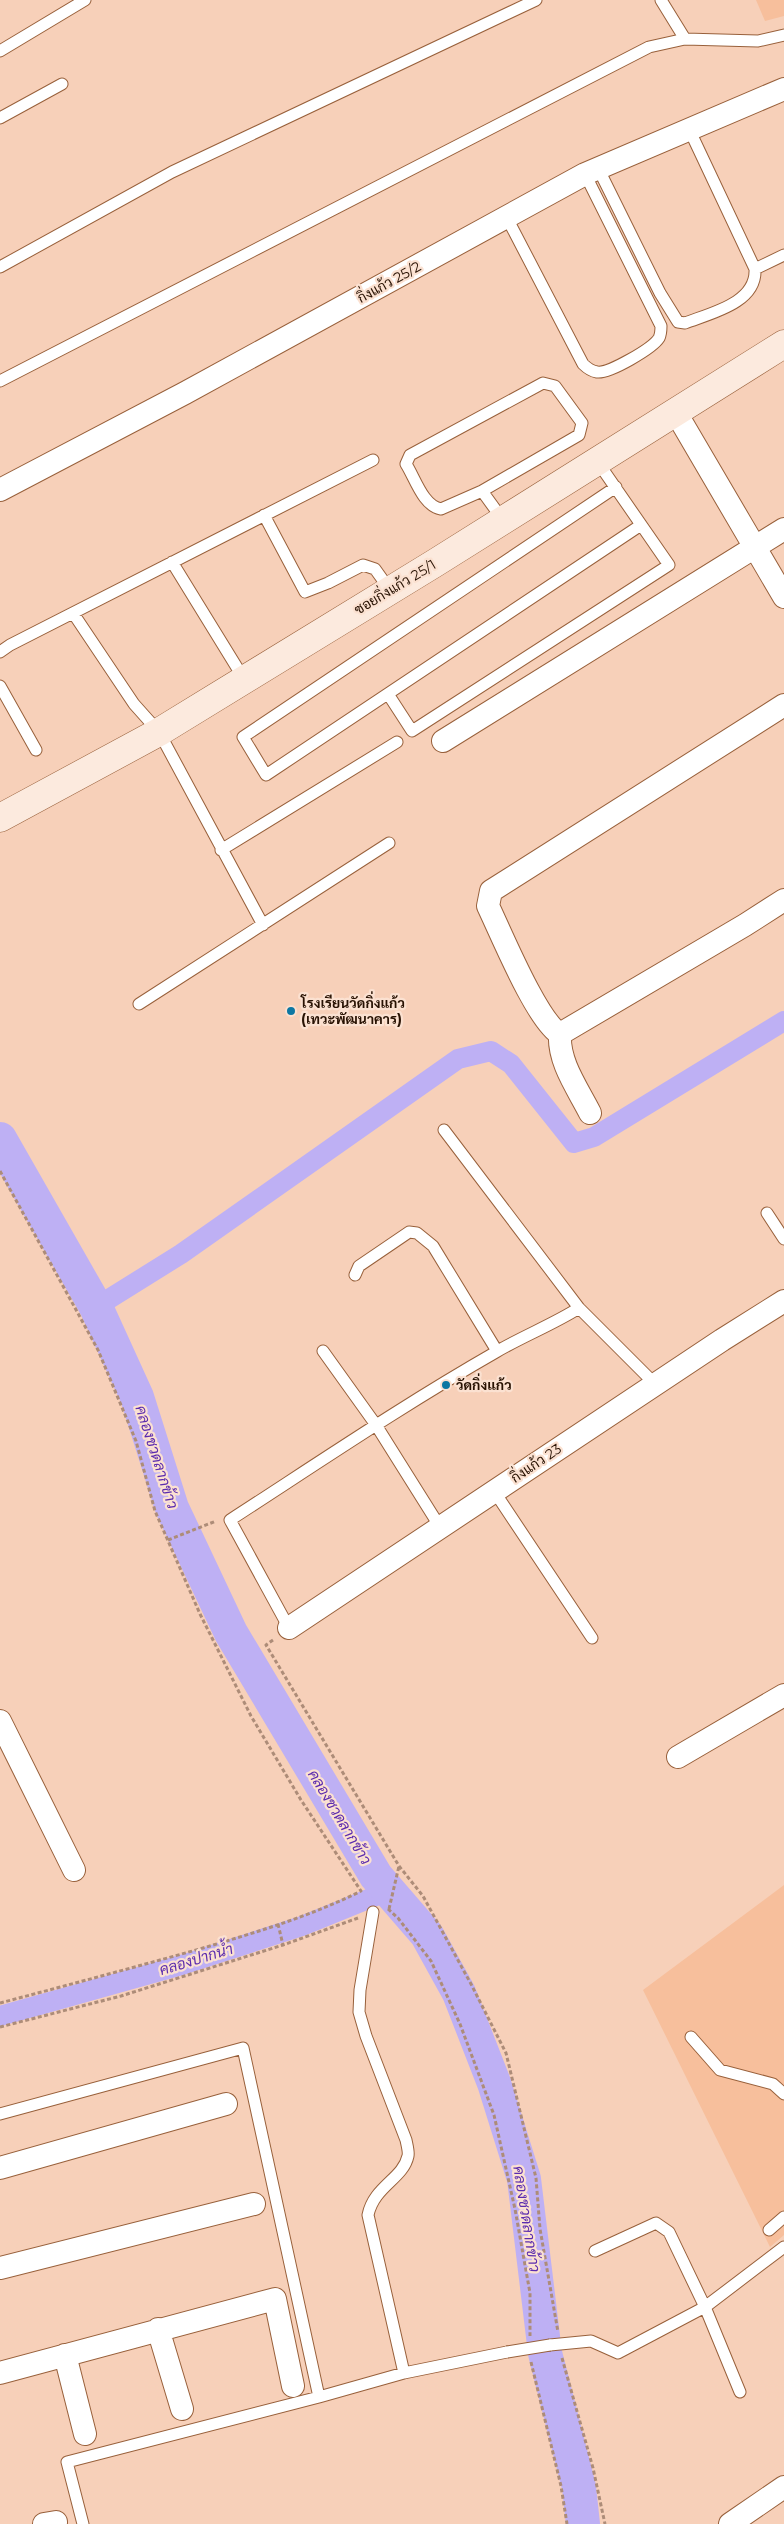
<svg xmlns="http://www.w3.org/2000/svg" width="784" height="2524" viewBox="0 0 784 2524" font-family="Montserrat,Sarabun,sans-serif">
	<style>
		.built { fill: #f7bf9c }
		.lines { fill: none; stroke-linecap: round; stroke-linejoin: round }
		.canal { stroke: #beb0f4; stroke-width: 20 }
		.river { stroke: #beb0f4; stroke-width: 34 }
		.lane-casing { stroke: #98603b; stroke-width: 13 }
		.street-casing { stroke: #98603b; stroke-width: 24 }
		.secondary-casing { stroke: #98603b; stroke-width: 29 }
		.path { stroke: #ad8c78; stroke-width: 3; stroke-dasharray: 4 2.5; stroke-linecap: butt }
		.lane { stroke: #fff; stroke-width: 11 }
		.street { stroke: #fff; stroke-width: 22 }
		.secondary { stroke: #fceade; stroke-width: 28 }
		.lane-bridge-casing { stroke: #98603b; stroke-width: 13; stroke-linecap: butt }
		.lane-bridge { stroke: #fff; stroke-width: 11 }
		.poi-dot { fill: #0d77a2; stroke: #fbe1d1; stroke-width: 2 }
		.labels { text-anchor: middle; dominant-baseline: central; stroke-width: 4.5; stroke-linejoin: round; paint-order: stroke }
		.street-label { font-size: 14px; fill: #281203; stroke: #fbe1d1 }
		.poi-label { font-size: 14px; font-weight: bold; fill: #281203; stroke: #fbe1d1; text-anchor: start }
		.water-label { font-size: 15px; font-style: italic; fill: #5c2cae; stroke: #fbe1d1 }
	</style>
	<rect width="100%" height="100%" fill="#f7d0b9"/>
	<!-- built -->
	<path class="built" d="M756,0H784V16L765,21Z
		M784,1885V2235L770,2247L643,1990Z"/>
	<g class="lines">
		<!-- canal -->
		<path class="canal" d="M96,1307L181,1254L458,1059L491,1051L511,1064L574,1143L594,1137L784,1021
			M0,2016L185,1964L302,1926L388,1891"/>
		<!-- river -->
		<path class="river" d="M0,1139L96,1307L137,1397L172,1508L231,1633L376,1876L427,1935L459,1993L494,2083L524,2179L545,2353L579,2487L583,2524"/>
		<defs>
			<path id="lane" d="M661,0L685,39
				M0,51L85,0
				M0,118L62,84
				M598,168L660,293L678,322L685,323C711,313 757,303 755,269L689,129
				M507,218L583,364C587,368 591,371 597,372C609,374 653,348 659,338C661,334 661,330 661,326L585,174
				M0,267L172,172L536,0
				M755,269L784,255
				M0,381L649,47L685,39L758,41L784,35
				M543,383L555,386L582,423L579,435L482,491L441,509C423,506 415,478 406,464L410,455Z
				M616,487L243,737L266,775L641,525
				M482,491L503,520
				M264,515L305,592L328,583L363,565L375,569L390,590
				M172,562L244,679
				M73,613L134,704L159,732L263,925
				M0,652L10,645L373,460
				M0,686L36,750
				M388,694L412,731L669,565L597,461
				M221,850L397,742
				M139,1004L389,843
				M444,1130L579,1308L655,1384
				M767,1213L784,1239
				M355,1275L359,1266L409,1232L417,1233L433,1246L497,1351
				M323,1351L376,1425L440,1527
				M494,1491L592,1638
				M289,1628L230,1520C318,1463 405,1404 496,1352C523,1336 552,1325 579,1308
				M373,1912L360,1990L359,2012L366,2036L406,2140C407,2145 409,2152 408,2156C403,2179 374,2186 368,2215L404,2373
				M691,2037L720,2070L773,2084L784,2094
				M0,2114L243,2048L319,2397L404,2373L507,2352
				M769,2230L784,2217
				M595,2251L656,2223L669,2232L705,2307L740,2392
				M550,2345L591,2341L618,2353L705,2307L784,2247
				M83,2524L67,2462L319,2397"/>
			<path id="street" d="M675,411L784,597
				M0,490L185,393L585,174L784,89
				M784,705L491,891L488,906C501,933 537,1021 560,1034L745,925L784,900
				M443,741L784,529
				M560,1034C558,1062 578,1089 590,1113
				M289,1628L722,1340L784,1301
				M0,1721L74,1870
				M678,1757L784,1695
				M0,2168L226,2104
				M0,2268L254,2204
				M158,2329L182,2409
				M65,2355L85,2434
				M0,2373L275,2299L293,2386
				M44,2524L56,2522
				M730,2524L784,2487"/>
			<path id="secondary" d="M0,818L159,732L435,563L784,344"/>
		</defs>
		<!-- lane casing -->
		<use href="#lane" class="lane-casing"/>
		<!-- street casing -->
		<use href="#street" class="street-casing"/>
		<!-- secondary casing -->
		<use href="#secondary" class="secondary-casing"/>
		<!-- path -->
		<path class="path" d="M0,1171L98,1350L136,1441L155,1511L200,1614L251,1716L301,1800L361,1891C311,1916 257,1932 203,1948C136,1967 68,1985 0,2003
			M168,1540L216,1521
			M273,1640L266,1645L399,1866L423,1896L471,1984L506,2053L536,2178L540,2229L558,2332
			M388,1909L398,1918L431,1961L460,2024L494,2115L515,2209L530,2293V2336
			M389,1909L399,1866
			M278,1924L283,1945
			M0,2027L121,1996L283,1945L358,1918
			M562,2358L593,2468L605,2524
			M531,2362L561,2486L567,2524"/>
		<!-- lane -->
		<use href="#lane" class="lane"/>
		<!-- street -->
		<use href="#street" class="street"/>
		<!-- secondary -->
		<use href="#secondary" class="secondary"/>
		<defs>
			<path id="lane-bridge" d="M507,2352L550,2345"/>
		</defs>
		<!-- lane-bridge casing -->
		<use href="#lane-bridge" class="lane-bridge-casing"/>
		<!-- lane-bridge -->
		<use href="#lane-bridge" class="lane-bridge"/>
	</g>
	<!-- markers -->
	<g class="poi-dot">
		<circle cx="291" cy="1011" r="5"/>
		<circle cx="446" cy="1385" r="5"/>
	</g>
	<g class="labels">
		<!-- street labels -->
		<g class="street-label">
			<text transform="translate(389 282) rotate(-29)">กิ่งแก้ว 25/2</text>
			<text transform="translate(395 587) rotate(-31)">ซอยกิ่งแก้ว 25/1</text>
			<text transform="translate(536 1463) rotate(-34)">กิ่งแก้ว 23</text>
		</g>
		<!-- poi labels -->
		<g class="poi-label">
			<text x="301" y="1003">โรงเรียนวัดกิ่งแก้ว<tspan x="301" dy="16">(เทวะพัฒนาคาร)</tspan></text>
			<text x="456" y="1385">วัดกิ่งแก้ว</text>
		</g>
		<!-- water labels -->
		<g class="water-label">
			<text transform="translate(157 1457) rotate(72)">คลองชวดลากข้าว</text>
			<text transform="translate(340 1817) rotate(59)">คลองชวดลากข้าว</text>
			<text transform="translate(196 1959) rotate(-17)">คลองปากน้ำ</text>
			<text transform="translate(527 2219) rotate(81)">คลองชวดลากข้าว</text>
		</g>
	</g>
</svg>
